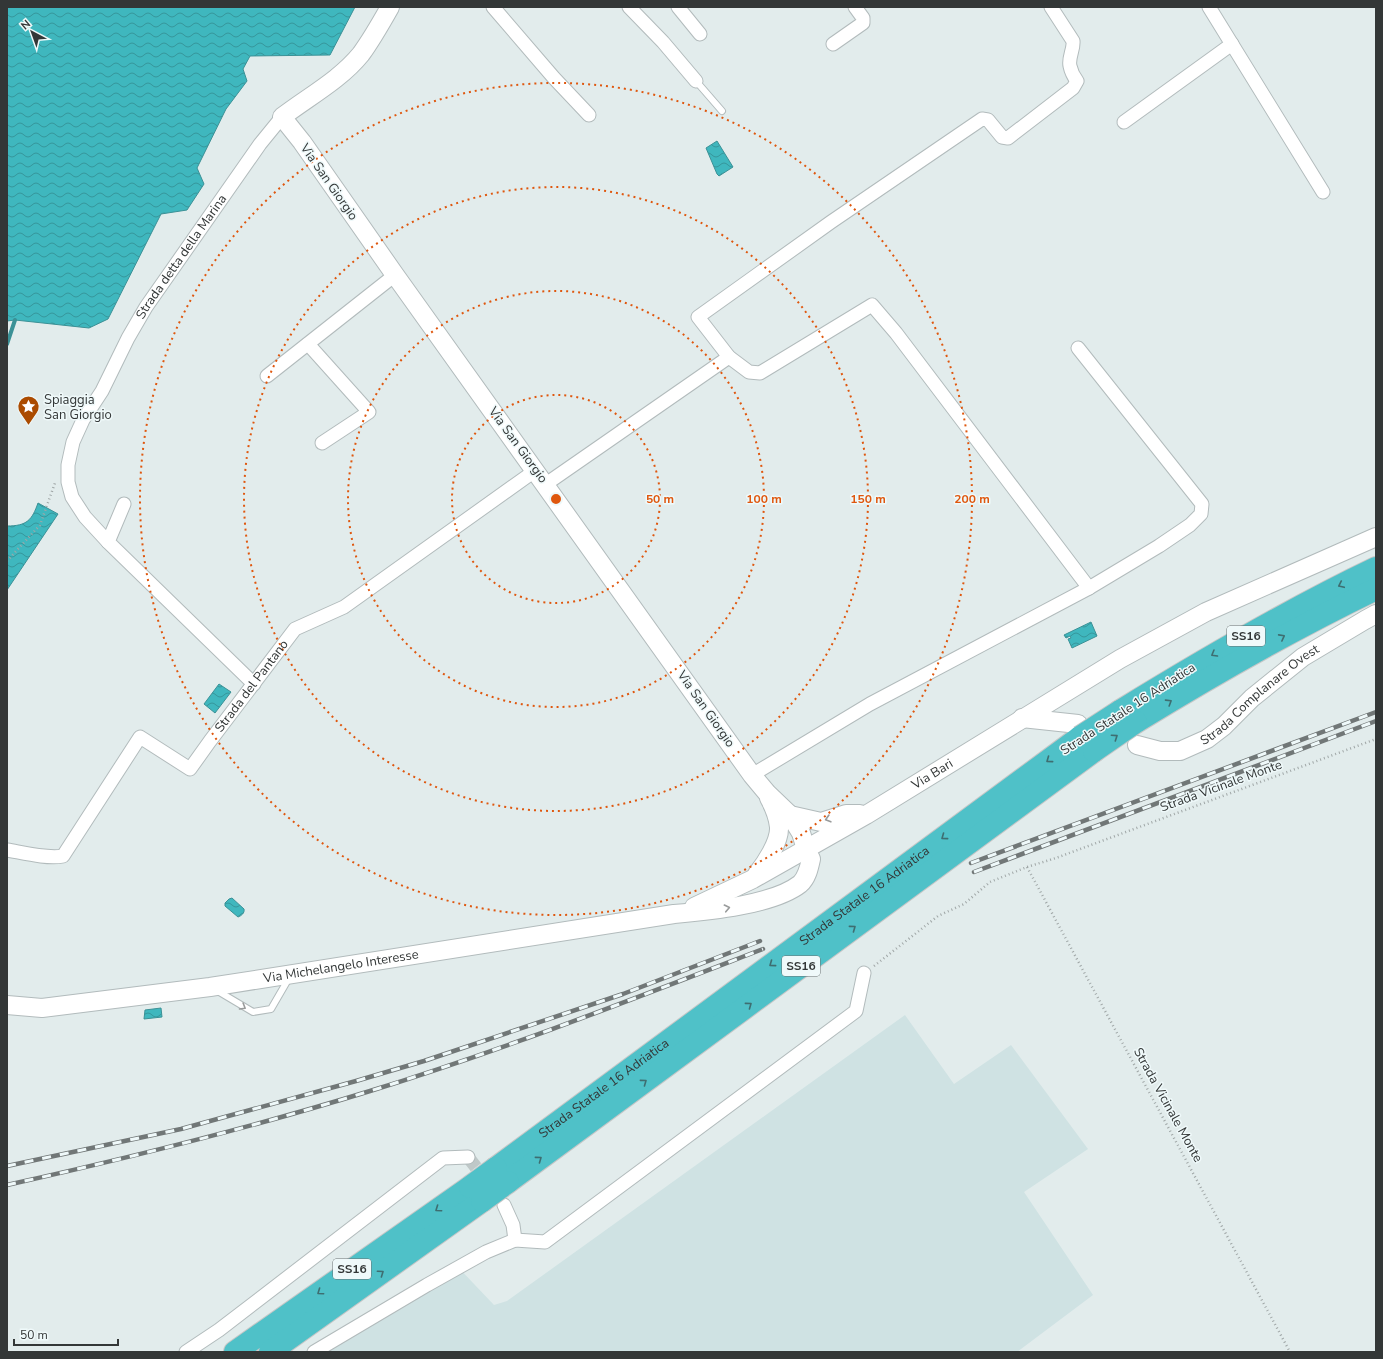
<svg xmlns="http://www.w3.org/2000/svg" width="1383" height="1359" viewBox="0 0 1383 1359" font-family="'Nunito Sans',sans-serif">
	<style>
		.built { fill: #cfe2e3 }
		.water { fill: url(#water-waves); stroke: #3b9196 }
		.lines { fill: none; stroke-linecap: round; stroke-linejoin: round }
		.stream { stroke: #3b9196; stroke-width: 4 }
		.street-tunnel { stroke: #bfc8c8; stroke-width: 13; stroke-dasharray: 13 6; stroke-linecap: butt }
		.lane-casing { stroke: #b2bbbc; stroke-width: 8 }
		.street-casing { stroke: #b2bbbc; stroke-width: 15 }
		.secondary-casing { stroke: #b2bbbc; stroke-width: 20 }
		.highway-casing { stroke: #c6c7c7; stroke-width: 24 }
		.path { stroke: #a0a7a7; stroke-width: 2.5; stroke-dasharray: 1 3; stroke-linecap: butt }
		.lane { stroke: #fff; stroke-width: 6 }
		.street { stroke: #fff; stroke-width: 13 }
		.secondary { stroke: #fff; stroke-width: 18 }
		.highway { stroke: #4fc1c8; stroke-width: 22 }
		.rail-casing { stroke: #717777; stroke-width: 4.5 }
		.rail { stroke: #eff9fa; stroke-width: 3; stroke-dasharray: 9; stroke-linecap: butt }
		.highway-bridge-casing { stroke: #c6c7c7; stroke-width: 24; stroke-linecap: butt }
		.highway-bridge { stroke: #4fc1c8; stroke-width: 22 }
		.oneway { stroke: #3e6e71 }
		.oneway2 { stroke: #999b9b }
		.ring { fill: none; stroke: #df570e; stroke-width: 2; stroke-dasharray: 2 4 }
		.labels { text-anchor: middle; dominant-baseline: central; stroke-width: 3; stroke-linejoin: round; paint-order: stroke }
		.shield { fill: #eff9fa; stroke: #6b7172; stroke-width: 1 }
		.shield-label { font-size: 12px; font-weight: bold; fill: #333737 }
		.street-label { font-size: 13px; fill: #333737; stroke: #eff9fa }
		.poi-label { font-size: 13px; fill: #333737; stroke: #eff9fa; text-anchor: start }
		.centre { fill: #df570e; stroke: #eff9fa; stroke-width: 2 }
		.ring-label { font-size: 12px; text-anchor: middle; font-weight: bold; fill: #df570e; stroke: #eff9fa; stroke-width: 3; stroke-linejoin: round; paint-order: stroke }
	</style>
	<defs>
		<pattern id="water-waves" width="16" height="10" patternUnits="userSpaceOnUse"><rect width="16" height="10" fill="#3fb7be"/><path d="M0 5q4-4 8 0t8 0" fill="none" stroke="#35969b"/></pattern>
	</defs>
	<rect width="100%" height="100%" fill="#e2ecec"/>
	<!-- built -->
	<path class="built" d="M905,1015L954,1084L1011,1045L1088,1149L1024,1192L1093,1295L1017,1352H308L455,1264L494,1305L507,1301Z"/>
	<!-- water -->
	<path class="water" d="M7,7H355L330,55L250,56L243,69L247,81L226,109L197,168L204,184L187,210L161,214L108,319L89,328L15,320L7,321Z
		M717,141L733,167L719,176L717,174L706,148Z
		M38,503L58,514L7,590V526C27,526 32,520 38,503Z
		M1091,622L1097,636L1072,648L1068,639L1071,638L1070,636L1066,638L1064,635Z
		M219,684L231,692L215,713L204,704Z
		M232,898L244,909C245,913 241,916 238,917L225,906V903L229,899Z
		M161,1008L162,1017L144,1019L145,1010Z"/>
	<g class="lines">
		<!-- stream -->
		<path class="stream" d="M7,344L15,320"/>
		<!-- street-tunnel -->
		<path class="street-tunnel" d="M468,1157L488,1183"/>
		<defs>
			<path id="lane" d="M696,81L722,111
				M216,990L253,1012L271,1009L289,978"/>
			<g id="street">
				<path d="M493,7L554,78L589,115"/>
				<path d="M629,7L663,42L696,81"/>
				<path d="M678,7L700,34"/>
				<path d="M1051,7L1073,41C1074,49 1068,58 1070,66C1071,71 1074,77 1077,81L1073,88L1008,138L1002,137L988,120L982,119L831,222L698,317L729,357L749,372L760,373L872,305L896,333L1089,588"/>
				<path d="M1209,7L1323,192"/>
				<path d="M833,44L863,23V18L855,7"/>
				<path d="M1124,122L1232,44"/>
				<path d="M308,344L369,412L322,443"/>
				<path d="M267,376L395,275"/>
				<path d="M546,484L729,357"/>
				<path d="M124,504L108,542L254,684"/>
				<path id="s1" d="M108,542L85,517L72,497L68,482V465L73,442L83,420L102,391L128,338L146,307L260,144L282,117"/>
				<path d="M752,775L870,704L1089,588L1159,546L1190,525L1201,514L1202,504L1078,348"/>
				<path id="s2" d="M7,850C24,853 47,859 63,856L140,737L190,769L210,741L295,629L344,607L536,470"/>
				<path d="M504,1205L513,1225L515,1240"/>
				<path d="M186,1352L219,1330L443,1158L468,1157"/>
				<path d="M314,1352L427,1285L486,1252L515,1240L545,1242L856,1011L864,973"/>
			</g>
			<g id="secondary">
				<path d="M1022,718L1078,724"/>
				<path id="s3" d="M1137,745L1160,751H1180L1207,739L1224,726L1252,698L1303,657L1365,620L1376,614"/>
				<path d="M790,815L821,822L846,814H860"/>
				<path d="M757,874C765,864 780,842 779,827C778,817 774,807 769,798"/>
				<path id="s4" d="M694,907L753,879L866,815L1120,659L1206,612L1376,537"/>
				<path id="s5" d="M7,1005L42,1008L210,987L674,914C708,911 773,905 800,884C807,878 809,868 811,859L806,849L801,833L790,815L767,793L752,775L395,275L302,142L282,117C308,97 340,80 361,54C372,39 381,23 390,7"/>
			</g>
			<g id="highway">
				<path d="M1120,711C1203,660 1288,610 1376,568"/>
				<path d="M1136,722C1214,674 1293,629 1376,589"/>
				<path id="s6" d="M496,1168L1080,737"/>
				<path d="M508,1182L1094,751"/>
				<path d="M235,1352L470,1187"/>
				<path d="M270,1352L482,1201"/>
			</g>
		</defs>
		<!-- lane casing -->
		<use href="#lane" class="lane-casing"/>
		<!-- street casing -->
		<use href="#street" class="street-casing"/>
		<!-- secondary casing -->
		<use href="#secondary" class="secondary-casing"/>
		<!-- highway casing -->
		<use href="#highway" class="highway-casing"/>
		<!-- path -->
		<path class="path" d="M7,561L40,525L55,483
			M1027,867L1290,1352
			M874,966L938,916L964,904L990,882L1027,867L1056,858L1376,739"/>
		<!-- lane -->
		<use href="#lane" class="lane"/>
		<!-- street -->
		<use href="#street" class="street"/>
		<!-- secondary -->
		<use href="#secondary" class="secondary"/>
		<!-- highway -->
		<use href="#highway" class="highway"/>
		<defs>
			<path id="rail" d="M971,863L1376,712
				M974,872L1376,721
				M7,1166L181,1129L356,1081L424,1061L623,994L760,941
				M7,1185C129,1158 250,1128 370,1091C503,1050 633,999 763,949"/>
		</defs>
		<!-- rail casing -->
		<use href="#rail" class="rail-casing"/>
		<!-- rail -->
		<use href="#rail" class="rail"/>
		<defs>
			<path id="highway-bridge" d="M1080,737L1120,711
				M1094,751L1136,722
				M470,1187L496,1168
				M482,1201L508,1182"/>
		</defs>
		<!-- highway-bridge casing -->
		<use href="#highway-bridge" class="highway-bridge-casing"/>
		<!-- highway-bridge -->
		<use href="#highway-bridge" class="highway-bridge"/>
	</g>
	<!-- one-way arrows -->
	<defs><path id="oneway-chevron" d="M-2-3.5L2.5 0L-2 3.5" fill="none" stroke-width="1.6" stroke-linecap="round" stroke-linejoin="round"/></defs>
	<g class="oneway">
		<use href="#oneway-chevron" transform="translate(1341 585) rotate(155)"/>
		<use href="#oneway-chevron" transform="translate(1282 637) rotate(-28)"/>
		<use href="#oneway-chevron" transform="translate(1214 654) rotate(150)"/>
		<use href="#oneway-chevron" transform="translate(1169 702) rotate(-32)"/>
		<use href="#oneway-chevron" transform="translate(1115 737) rotate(-34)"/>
		<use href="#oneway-chevron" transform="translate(1049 760) rotate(144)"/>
		<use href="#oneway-chevron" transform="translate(944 837) rotate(144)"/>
		<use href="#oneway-chevron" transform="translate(853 928) rotate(-36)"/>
		<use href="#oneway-chevron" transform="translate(772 964) rotate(144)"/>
		<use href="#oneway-chevron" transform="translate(749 1005) rotate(-36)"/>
		<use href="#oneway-chevron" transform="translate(644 1082) rotate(-36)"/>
		<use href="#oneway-chevron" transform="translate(539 1159) rotate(-36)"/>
		<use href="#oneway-chevron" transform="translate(438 1209) rotate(145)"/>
		<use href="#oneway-chevron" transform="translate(381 1273) rotate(-35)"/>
		<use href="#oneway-chevron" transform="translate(320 1292) rotate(145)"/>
	</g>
	<g class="oneway2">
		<use href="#oneway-chevron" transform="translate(828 819) rotate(164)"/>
		<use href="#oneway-chevron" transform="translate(727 908) rotate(-12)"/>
		<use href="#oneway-chevron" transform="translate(243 1007) rotate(31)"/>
	</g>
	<!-- distance rings -->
	<g class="ring">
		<circle cx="556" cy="499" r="104"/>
		<circle cx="556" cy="499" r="208"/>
		<circle cx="556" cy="499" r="312"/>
		<circle cx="556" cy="499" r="416"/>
	</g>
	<!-- icons -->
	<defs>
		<symbol id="sight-pin" viewBox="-11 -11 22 30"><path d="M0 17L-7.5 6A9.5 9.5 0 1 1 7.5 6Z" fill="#ab4b00" stroke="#eff9fa"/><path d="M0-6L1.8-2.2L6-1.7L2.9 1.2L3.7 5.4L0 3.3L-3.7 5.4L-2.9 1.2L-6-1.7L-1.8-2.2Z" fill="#fff"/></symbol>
	</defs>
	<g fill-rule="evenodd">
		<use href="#sight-pin" x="16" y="394" width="25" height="34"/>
	</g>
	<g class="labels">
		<!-- shield labels -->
		<g class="shield">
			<rect x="1227" y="626" width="38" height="20" rx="3"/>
			<rect x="782" y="956" width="38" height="20" rx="3"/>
			<rect x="333" y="1259" width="38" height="20" rx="3"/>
		</g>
		<g class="shield-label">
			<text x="1246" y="636">SS16</text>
			<text x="801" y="966">SS16</text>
			<text x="352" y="1269">SS16</text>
		</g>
		<!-- street labels -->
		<g class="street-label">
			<text transform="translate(329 182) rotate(55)">Via San Giorgio</text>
			<text stroke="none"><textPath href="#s1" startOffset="329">Strada detta della Marina</textPath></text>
			<text transform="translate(518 445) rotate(54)">Via San Giorgio</text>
			<text stroke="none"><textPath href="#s2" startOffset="361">Strada del Pantano</textPath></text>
			<text stroke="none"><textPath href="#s3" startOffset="142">Strada Complanare Ovest</textPath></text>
			<text transform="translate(706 709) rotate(55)">Via San Giorgio</text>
			<text transform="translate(1128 709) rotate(-33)">Strada Statale 16 Adriatica</text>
			<text stroke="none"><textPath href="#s4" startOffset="273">Via Bari</textPath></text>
			<text transform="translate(1221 786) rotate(-20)">Strada Vicinale Monte</text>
			<text stroke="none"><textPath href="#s6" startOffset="458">Strada Statale 16 Adriatica</textPath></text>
			<text stroke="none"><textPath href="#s5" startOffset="337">Via Michelangelo Interesse</textPath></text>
			<text stroke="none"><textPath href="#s6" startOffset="134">Strada Statale 16 Adriatica</textPath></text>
			<text transform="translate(1168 1105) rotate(61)">Strada Vicinale Monte</text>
		</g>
		<!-- poi labels -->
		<g class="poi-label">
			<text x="44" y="400">Spiaggia<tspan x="44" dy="15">San Giorgio</tspan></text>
		</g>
	</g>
	<circle cx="556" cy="499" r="6" class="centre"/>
	<g class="ring-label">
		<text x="660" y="503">50 m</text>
		<text x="764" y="503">100 m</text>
		<text x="868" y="503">150 m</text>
		<text x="972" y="503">200 m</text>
	</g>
	<!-- border -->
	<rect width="1383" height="1359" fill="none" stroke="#333737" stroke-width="16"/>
	<!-- north arrow -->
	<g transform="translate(32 32) rotate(319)" stroke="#eff9fa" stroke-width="3" paint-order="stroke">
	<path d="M0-3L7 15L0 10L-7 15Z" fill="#333737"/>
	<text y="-6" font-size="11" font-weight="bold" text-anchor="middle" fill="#333737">N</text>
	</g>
	<!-- scale -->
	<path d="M14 1339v6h104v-6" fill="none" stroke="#333737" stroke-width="2"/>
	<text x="20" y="1339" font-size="12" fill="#333737" stroke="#eff9fa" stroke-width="3" paint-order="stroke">50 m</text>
</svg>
